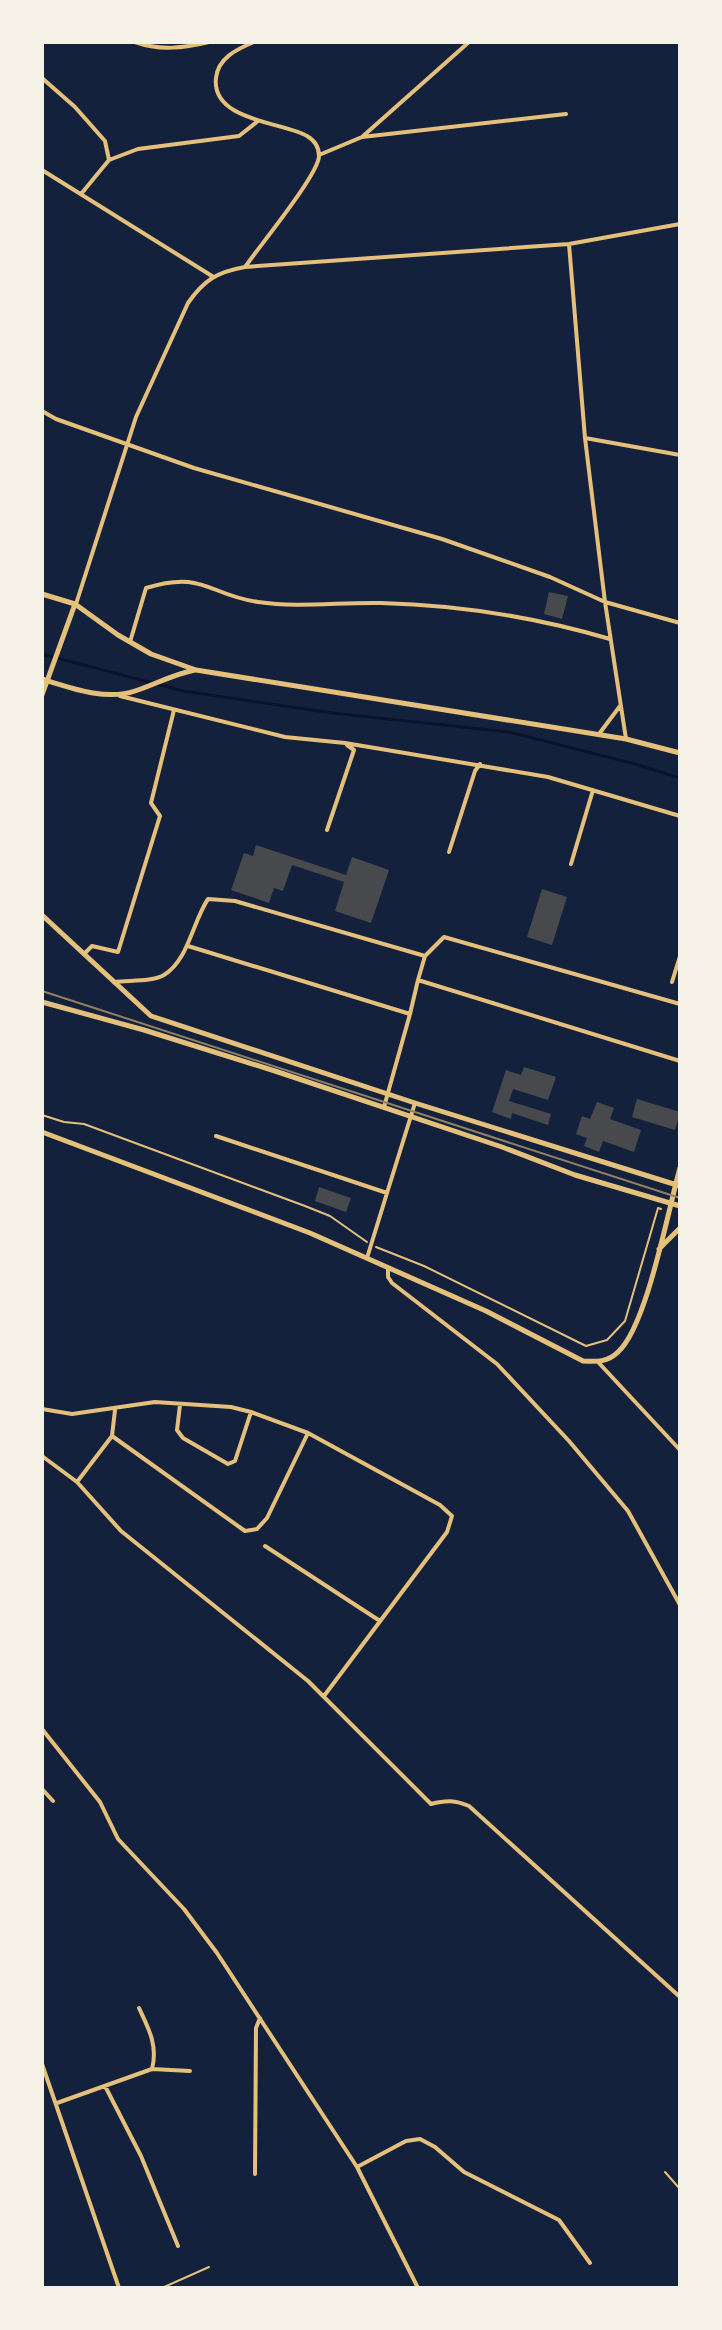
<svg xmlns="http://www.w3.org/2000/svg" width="722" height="2330" viewBox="0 0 722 2330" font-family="Mulish,sans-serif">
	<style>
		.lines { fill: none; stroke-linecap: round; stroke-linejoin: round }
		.stream { stroke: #0b132b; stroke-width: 3 }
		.building { fill: #48494c }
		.path { stroke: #e5c07b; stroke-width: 2 }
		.minor { stroke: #e5c07b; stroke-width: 4 }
		.tertiary { stroke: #e5c07b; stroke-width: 5 }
		.tram { stroke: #918062; stroke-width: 2 }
	</style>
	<rect width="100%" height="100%" fill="#14213d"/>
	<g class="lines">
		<!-- stream -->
		<path class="stream" d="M42,654L183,691L332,713L509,732L635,764L680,778"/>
	</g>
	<!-- building -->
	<path class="building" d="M549,592L568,596L562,619L544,614Z
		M256,845L346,875L352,857L389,870L371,923L335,911L344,882L292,865L283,891L274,888L269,903L231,890L244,853L253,856Z
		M542,889L567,897L552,945L527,937Z
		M524,1067L556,1077L548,1100L513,1089L509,1101L551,1114L548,1125L512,1113L511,1119L492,1112L506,1070L521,1075Z
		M637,1099L680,1112L675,1130L632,1117Z
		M597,1102L614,1108L610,1119L641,1130L634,1152L603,1141L599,1152L584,1146L587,1138L576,1134L582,1116L590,1119Z
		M319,1187L351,1198L346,1212L315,1201Z"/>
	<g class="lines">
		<!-- path -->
		<path class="path" d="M42,1115L64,1122L84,1124L305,1206L330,1216L367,1242
			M376,1247L424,1266L586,1346L607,1340L625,1321L658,1208L661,1209
			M665,2172L680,2189
			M162,2288L209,2267"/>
		<!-- minor -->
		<path class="minor" d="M135,42C160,51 184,48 209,42
			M42,78L75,107L105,141L109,160
			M362,137L566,114
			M319,155L362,137L469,42
			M42,170L212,276
			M81,194L109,160L138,149L239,136L258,121
			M569,244L585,438L605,602L626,739
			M245,267C258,248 319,174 319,156C319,147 314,140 307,136C283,122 211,121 216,78C218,58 237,49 254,42
			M42,411L56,419L194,468L442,539L550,577L605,602L680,623
			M585,438L680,455
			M76,604L136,417L188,303C204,280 217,272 245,267L569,244L680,224
			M130,642L146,588C204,570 208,595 258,602C298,608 340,602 381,603C459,605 535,617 610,639
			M120,696L285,737L345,743L548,777L680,816
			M599,734L620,706
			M327,830L354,750L347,745
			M449,852L475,771L480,764
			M571,864L593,790
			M188,946L410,1014L418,980L680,1061
			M84,954L92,946L118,952L160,816L151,803L174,710
			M418,980L425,956
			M114,982C129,980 152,982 164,975C188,961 193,921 208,899L235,901L425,956L444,937L680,1004
			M672,982L680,956
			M384,1107L410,1014
			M216,1136L387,1193L415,1103
			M367,1258L387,1193
			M388,1268V1277L392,1283L497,1364L569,1441L628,1511L680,1605
			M598,1362L680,1450
			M180,1405L177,1430L183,1438L228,1464L235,1461L251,1412
			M42,1409L72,1414L155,1402L231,1407L251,1412L308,1433L440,1505L452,1516L447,1532L324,1696
			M112,1436L245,1531L257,1529L267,1518L308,1433
			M42,1456L77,1482L121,1531L308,1681L431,1804C446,1800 455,1800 469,1806L680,1997
			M77,1482L112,1436L115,1410
			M265,1546L380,1621
			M42,1729L100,1802L118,1839L184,1909L217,1953L357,2167L418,2288
			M42,1789L53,1801
			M139,2008C149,2029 158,2046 152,2069
			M42,2064L119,2288
			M105,2086L141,2156L178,2246
			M57,2103L152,2069L190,2071
			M357,2167L406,2141L420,2139L435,2147L464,2172L559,2220L590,2263
			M255,2174L256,2028L260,2018"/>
		<!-- tertiary -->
		<path class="tertiary" d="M42,594L75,604L118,635L151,654L196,670L626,739L680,753
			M42,679C71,688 106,701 135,691C156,684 174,674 195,670
			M42,695L75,604
			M42,915L151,1016L415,1103L680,1186
			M42,1002L144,1030L275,1071L502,1147L575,1175L680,1206
			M42,1132L310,1233L486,1311L583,1361C597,1362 608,1362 618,1352C647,1326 668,1210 680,1168
			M659,1249L680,1228"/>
		<!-- tram -->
		<path class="tram" d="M42,991L680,1198"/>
	</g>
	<!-- border -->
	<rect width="722" height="2330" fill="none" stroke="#f6f1e7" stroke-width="88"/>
</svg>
